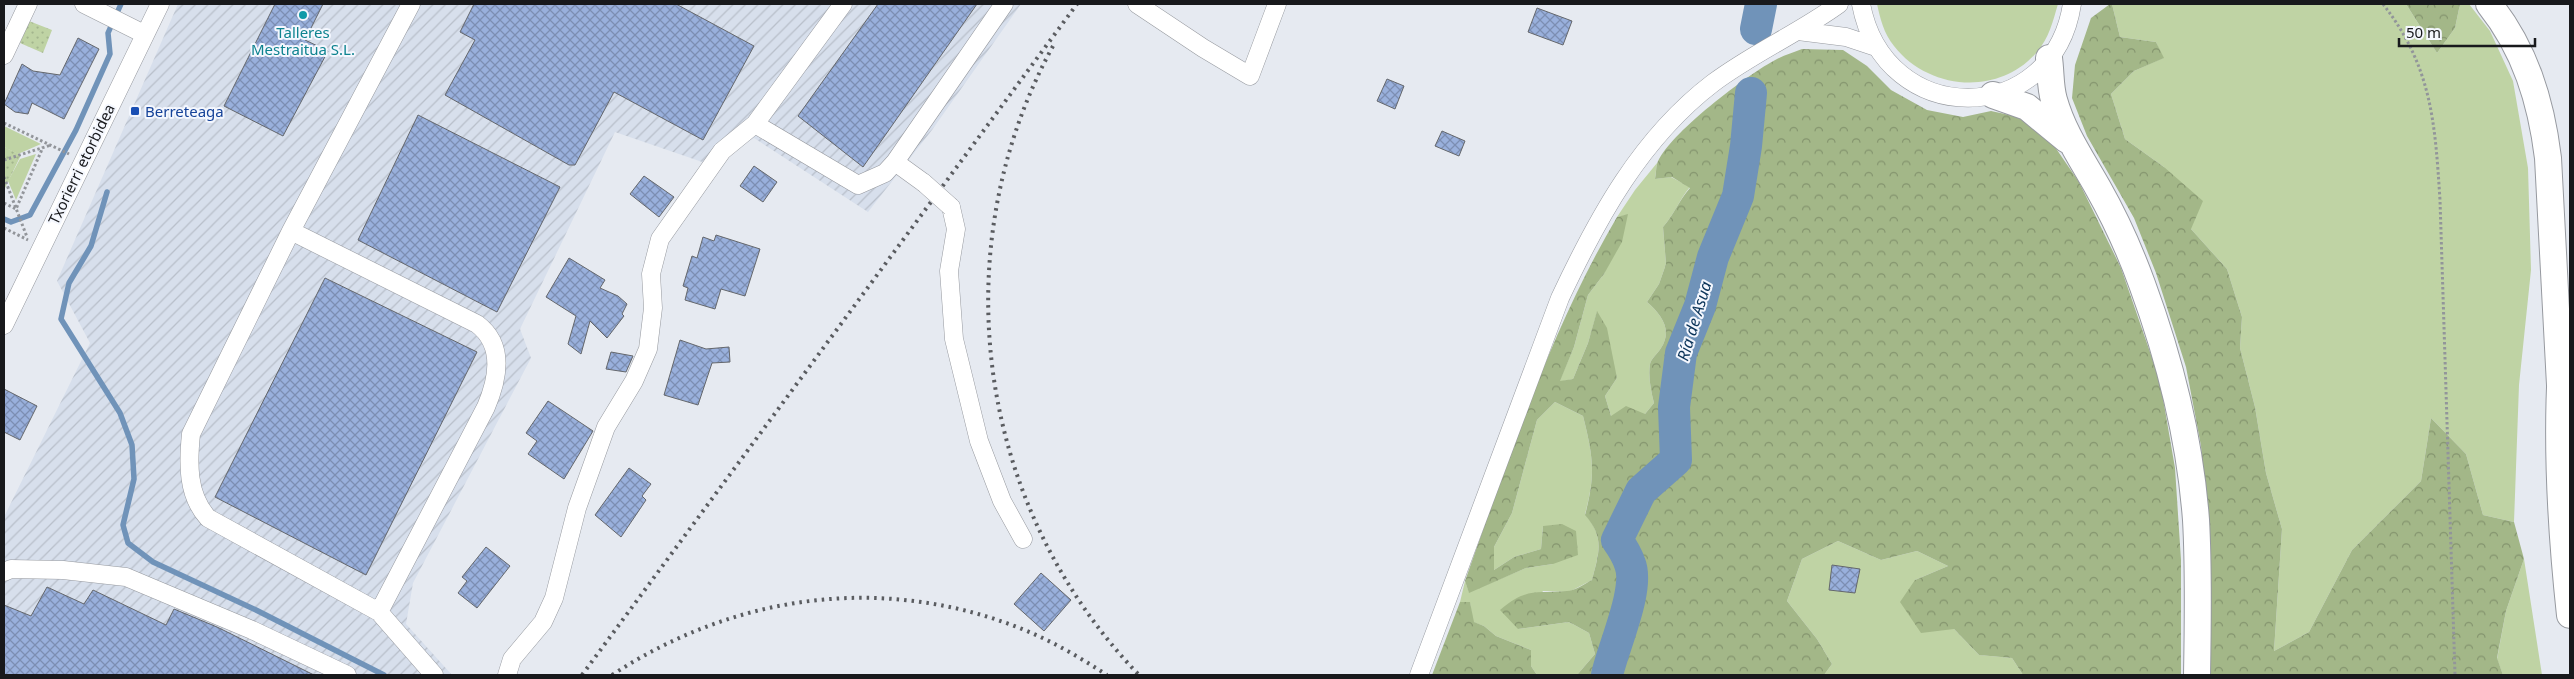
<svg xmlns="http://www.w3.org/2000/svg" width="2574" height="679" viewBox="0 0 2574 679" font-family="'Noto Sans',sans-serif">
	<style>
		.industrial { fill: url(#industrial-furrows) }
		.grass { fill: #bfd3a4 }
		.forest { fill: url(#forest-crowns) }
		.park { fill: url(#park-dots) }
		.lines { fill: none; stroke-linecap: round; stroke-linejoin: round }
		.stream { stroke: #7093b9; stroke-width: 5.5 }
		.river { stroke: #7093b9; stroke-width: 32 }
		.building { fill: url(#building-cross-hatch); stroke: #64676c }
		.minor-casing { stroke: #96999f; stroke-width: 19 }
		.highway-casing { stroke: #96999f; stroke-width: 28 }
		.path { stroke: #92959a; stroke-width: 3; stroke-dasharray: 2.5 2.5; stroke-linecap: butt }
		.minor { stroke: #fff; stroke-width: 18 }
		.highway { stroke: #fff; stroke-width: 26 }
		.rail { stroke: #5a5c60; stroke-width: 4; stroke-dasharray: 2.5 5; stroke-linecap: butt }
		.minor-bridge-casing { stroke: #96999f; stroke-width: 19; stroke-linecap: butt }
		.minor-bridge { stroke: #fff; stroke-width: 18 }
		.culture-dot { fill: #0f9aa8; stroke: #f4f7fe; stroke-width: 2 }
		.transit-dot { fill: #1a4fb4; stroke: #f4f7fe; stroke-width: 2 }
		.labels { text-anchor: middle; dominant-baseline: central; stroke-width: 4; stroke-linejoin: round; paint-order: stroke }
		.culture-label { font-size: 15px; fill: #0d838f; stroke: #f4f7fe }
		.transit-label { font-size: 15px; fill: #164399; stroke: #f4f7fe; text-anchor: start }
		.street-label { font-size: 15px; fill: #18191c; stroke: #f4f7fe }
		.water-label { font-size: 16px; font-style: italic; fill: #0b3459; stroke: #f4f7fe }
	</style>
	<defs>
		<pattern id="industrial-furrows" width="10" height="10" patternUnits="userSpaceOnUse" patternTransform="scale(1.25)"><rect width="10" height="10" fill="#d7dfec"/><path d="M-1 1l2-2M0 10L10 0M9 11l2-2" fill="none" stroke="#b8bfca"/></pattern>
		<pattern id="forest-crowns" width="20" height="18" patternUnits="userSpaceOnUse" patternTransform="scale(1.25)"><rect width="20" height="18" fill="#a3b788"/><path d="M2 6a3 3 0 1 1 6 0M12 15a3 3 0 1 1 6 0" fill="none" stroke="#84946e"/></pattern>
		<pattern id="park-dots" width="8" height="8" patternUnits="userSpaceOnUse" patternTransform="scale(1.25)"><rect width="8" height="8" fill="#bfd3a4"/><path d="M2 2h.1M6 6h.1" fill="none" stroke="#a3b58d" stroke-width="1.8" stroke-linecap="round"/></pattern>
		<pattern id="building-cross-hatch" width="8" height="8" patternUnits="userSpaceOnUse" patternTransform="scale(1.25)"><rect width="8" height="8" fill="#99b0dc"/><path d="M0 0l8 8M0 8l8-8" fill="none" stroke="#7c8eb2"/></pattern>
	</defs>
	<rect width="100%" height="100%" fill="#e6eaf1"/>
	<!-- industrial -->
	<path class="industrial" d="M178,4H1021L932,130L868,212L754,138L708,164L615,132L520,329L531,358L413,583L406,624L452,675H4V517L90,343L57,281Z"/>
	<!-- grass -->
	<path class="grass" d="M1877,4H2058C2053,21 2049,38 2037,52C1999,97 1928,90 1894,46C1884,34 1880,18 1877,4Z
		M2112,4H2406L2437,53L2455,28L2460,4H2469L2490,31L2513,81L2528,168L2531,270L2519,385L2514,522L2483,515L2466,454L2431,418L2421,481L2352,550L2309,632L2274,651L2282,529L2266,473L2255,407L2240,348L2242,317L2227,269L2191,229L2164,167L2125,139L2111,94L2134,71L2163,58L2156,42L2120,37Z
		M4,126L41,144L18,154L4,147Z
		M36,154L16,200L8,181L20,159Z
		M1657,163L1655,179L1671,177L1690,187C1679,200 1674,215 1663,227L1666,264L1659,284L1647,302C1661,314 1673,330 1661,348C1658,353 1651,359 1650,364C1648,377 1651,391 1654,403L1645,414L1611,416L1605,396L1617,378L1597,312L1588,343L1573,379L1559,382L1574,347L1588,295L1604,274L1627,215L1617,217L1635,190Z
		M1555,402L1583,416C1593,456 1596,474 1585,514C1605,538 1599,552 1592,580L1569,592L1543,591L1518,629L1569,622L1589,633L1595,654L1577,675H1537L1531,666V650L1496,636L1484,626L1473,622L1470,603L1460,602L1465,581L1469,592L1526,568L1553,564L1543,526L1541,549L1514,557L1494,570V547L1512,513L1537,420Z
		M1838,541L1881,560L1917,551L1948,566L1915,580L1954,629L1979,655L2012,658L2023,675H1824L1832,664L1817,639L1787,601L1802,559Z
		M2524,559L2542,675H2503L2497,659L2506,611Z"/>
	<!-- forest -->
	<path class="forest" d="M2110,4H2112L2120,37L2156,42L2164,58L2134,71L2111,94L2125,139L2164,167L2203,201L2191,229L2227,269L2242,317L2240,348L2255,407L2266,473L2282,529L2274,651L2309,632L2352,550L2421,481L2431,418L2466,454L2483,515L2514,522L2524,559L2506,611L2497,658L2503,675H2211L2209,558L2201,446L2186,367L2156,273L2134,218L2087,136L2072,98L2075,65L2091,18Z
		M2406,4H2460L2455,28L2437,53Z
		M1802,49L1843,50L1867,66L1891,90L1927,110L1963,117L1991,111L2014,116L2044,131L2079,182L2121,268L2160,381L2175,468L2181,560V675H2023L2012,658L1979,655L1954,629L1921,633L1900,602L1915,580L1948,566L1917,551L1881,560L1838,541L1802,559L1787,601L1817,639L1832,664L1824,675H1577L1595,654L1589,633L1569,622L1518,629L1500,610C1527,587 1535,594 1567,591C1575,591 1584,584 1592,580C1599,552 1605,538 1585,515C1596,474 1593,456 1583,416L1555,402L1537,420L1512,513L1494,547V570L1514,557L1541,549L1543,526L1562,524L1576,531L1578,555L1553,564L1526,568L1469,593L1465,581C1509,457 1550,331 1617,217L1628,214L1622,242L1604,274L1588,295L1574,347L1560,381L1573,379L1588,343L1597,311L1607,328L1617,378L1605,396L1611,416L1626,406L1645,414L1654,403C1651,391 1648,377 1650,364C1651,359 1658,353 1661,348C1673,330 1661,314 1647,302L1659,284L1666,264L1663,227C1674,215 1679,200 1690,188L1672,177L1655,179C1656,174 1656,168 1657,164C1667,135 1749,73 1777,59C1785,55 1794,52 1802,49Z
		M1460,602H1470L1474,622L1484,626L1496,636L1531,650V666L1537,675H1432Z"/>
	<!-- park -->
	<path class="park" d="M29,21L52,30L43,53L20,43Z
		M4,147L21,155L5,188L4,187Z"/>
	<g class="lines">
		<!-- stream -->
		<path class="stream" d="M107,192L91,246L69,283L61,319L120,413L132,445L134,479L123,525L128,543L153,562L256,610L384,675
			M4,219L11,222L30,215L76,130L110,54L108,33L121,4"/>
		<!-- river -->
		<path class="river" d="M1756,29L1761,4
			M1607,675C1613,647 1640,589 1630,564C1627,555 1622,547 1617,540L1641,491L1676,460L1674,407L1681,353L1700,306L1713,257L1738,196L1746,146L1751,93"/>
	</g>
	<!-- building -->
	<path class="building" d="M275,4H323L305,40L328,51L283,136L224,106Z
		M474,4H676L754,46L703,140L614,92L575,165H569L445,95L475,40L460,32Z
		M878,4H977L863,167L798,116Z
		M1537,8L1572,21L1563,45L1528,32Z
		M78,38L99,49L64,119L32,103L28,114L15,112L4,104L22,64L33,71L60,75Z
		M1387,79L1404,86L1395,109L1377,101Z
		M418,115L560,187L497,312L358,240Z
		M1442,131L1465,141L1459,156L1435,146Z
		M754,166L777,182L763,202L740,186Z
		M644,176L674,197L659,217L630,194Z
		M716,235L760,249L745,296L721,289L715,309L685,300L688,288L683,286L692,256L697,258L703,237L714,241Z
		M569,258L605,280L600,288L618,296L627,304L622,314L624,316L607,338L590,321L581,354L568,344L576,316L546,297Z
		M325,278L477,352L366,575L215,497Z
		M680,340L706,349L729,347L730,362L712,363L698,405L664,395Z
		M611,352L633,356L626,372L606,369Z
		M4,389L37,406L20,440L4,432Z
		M548,401L593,431L564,479L528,454L537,441L526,433Z
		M629,468L651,484L642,496L646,500L621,537L595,515Z
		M486,547L510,566L477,608L458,593L467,581L462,577Z
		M1832,565L1860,569L1855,593L1829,590Z
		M1041,573L1071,600L1044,631L1014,604Z
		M47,587L84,604L93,590L166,625L174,609L217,627L314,675H4V605L31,616Z"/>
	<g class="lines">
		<defs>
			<path id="minor" d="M84,4L144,34
				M411,4L291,231L191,434C188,463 187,495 208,518L379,612L434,675
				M843,4L755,124L858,185L885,173L895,162L1004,4
				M1137,4L1203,48L1250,76L1277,4
				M1861,4C1885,130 2053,128 2072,4
				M1798,31L1846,37L1876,47
				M4,55L28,4
				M895,162L924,183
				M951,207L956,229L949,271L954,339L979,441L1002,501L1023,539
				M291,231L477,324C505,345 498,379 486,407L379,612
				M4,325L160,4
				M4,572L11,569L63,570L126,577L252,630L347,675
				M507,675L512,659L543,622L554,598L577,508L606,427L634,381L648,349L653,308L651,274L660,239L722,151L755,124
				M1419,675L1560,298C1598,217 1641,138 1713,83C1753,53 1799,33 1839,4"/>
			<path id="highway" d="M2489,4C2525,49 2541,101 2548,158L2560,385
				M2049,58C2051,72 2050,87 2054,100C2063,132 2081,158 2098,188C2115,218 2130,251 2142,284C2170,360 2190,439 2196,520C2199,572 2198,623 2197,675
				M1993,95L2027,107L2067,140
				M2561,367C2556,450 2561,532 2570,615"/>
		</defs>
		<!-- minor casing -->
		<use href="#minor" class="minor-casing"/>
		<!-- highway casing -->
		<use href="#highway" class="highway-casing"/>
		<!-- path -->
		<path class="path" d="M2383,4C2432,67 2435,123 2440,200L2455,675
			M4,123L69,154
			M4,160L51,145
			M4,177L27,237
			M4,203L16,209L43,147
			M4,228L28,240"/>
		<!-- minor -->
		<use href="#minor" class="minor"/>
		<!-- highway -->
		<use href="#highway" class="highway"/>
		<!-- rail -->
		<path class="rail" d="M1053,46C941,251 977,507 1139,675
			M582,675L1077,4
			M612,675C734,595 880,574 1017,627C1049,639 1079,657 1107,675"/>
		<defs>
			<path id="minor-bridge" d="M924,183L951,207"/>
		</defs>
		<!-- minor-bridge casing -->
		<use href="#minor-bridge" class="minor-bridge-casing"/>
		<!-- minor-bridge -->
		<use href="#minor-bridge" class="minor-bridge"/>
	</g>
	<!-- markers -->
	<circle class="culture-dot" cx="303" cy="15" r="5"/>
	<rect class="transit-dot" x="130" y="106" width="10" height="10" rx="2.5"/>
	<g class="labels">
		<!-- culture labels -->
		<g class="culture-label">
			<text x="303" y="32">Talleres<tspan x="303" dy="17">Mestraitua S.L.</tspan></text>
		</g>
		<!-- transit labels -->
		<g class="transit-label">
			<text x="145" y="111">Berreteaga</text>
		</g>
		<!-- street labels -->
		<g class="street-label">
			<text transform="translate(81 164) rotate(-64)">Txorierri etorbidea</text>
		</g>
		<!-- water labels -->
		<g class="water-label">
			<text transform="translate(1694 321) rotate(-73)">Ría de Asua</text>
		</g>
	</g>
	<!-- border -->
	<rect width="2574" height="679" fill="none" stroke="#18191c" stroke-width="10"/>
	<!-- scale -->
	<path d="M2399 38v8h136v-8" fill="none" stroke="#18191c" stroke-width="2.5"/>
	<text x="2406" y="38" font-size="15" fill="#18191c" stroke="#f4f7fe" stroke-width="4" paint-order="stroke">50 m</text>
</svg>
